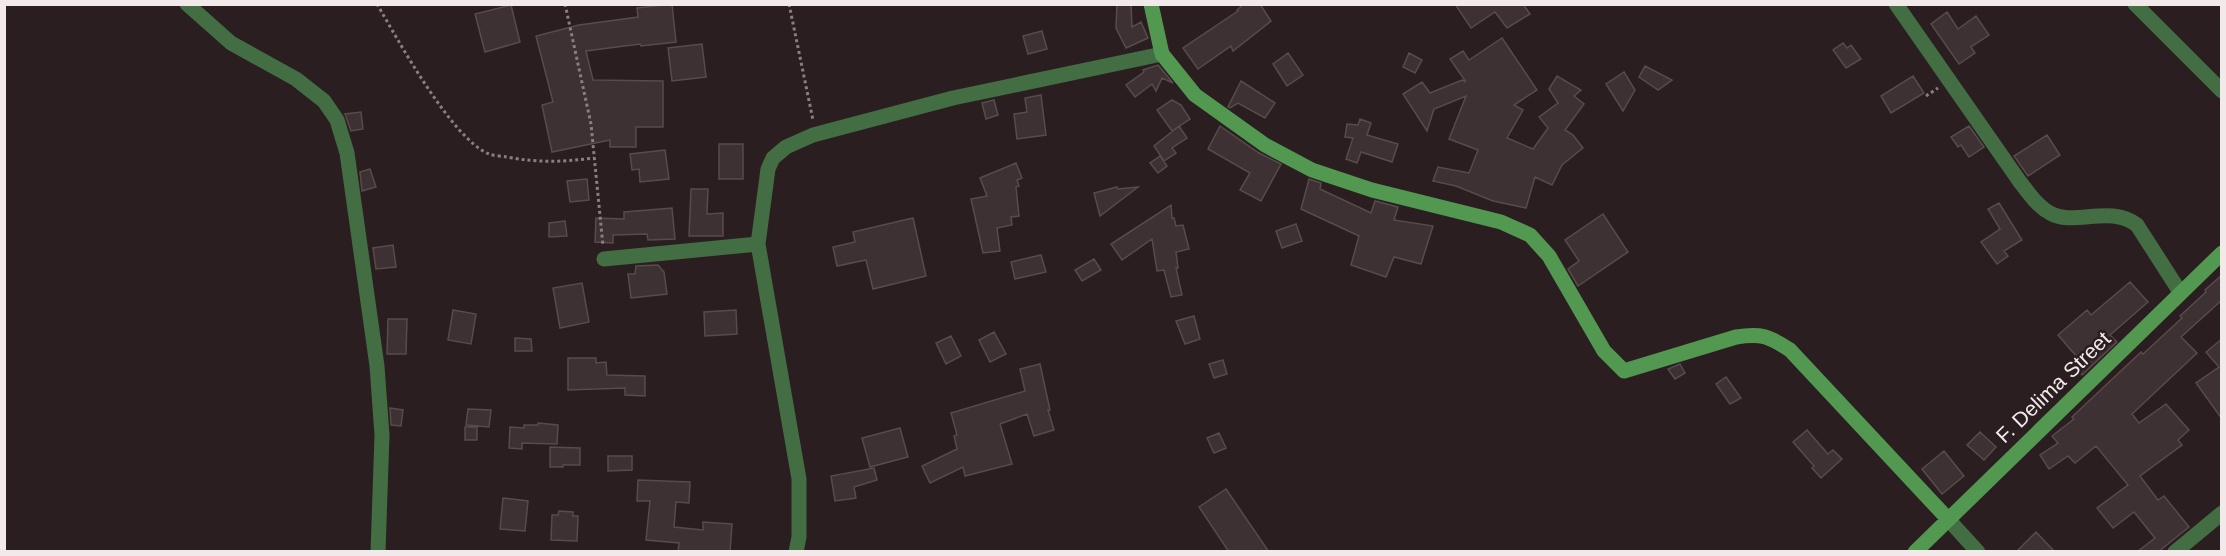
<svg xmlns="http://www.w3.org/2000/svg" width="2226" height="556" viewBox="0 0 2226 556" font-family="Helvetica,sans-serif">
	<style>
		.building { fill: #3e3133; stroke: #584b4c; stroke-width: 1.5 }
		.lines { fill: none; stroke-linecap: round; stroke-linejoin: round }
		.path { stroke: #897f80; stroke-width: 3; stroke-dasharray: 3 3; stroke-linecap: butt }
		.street { stroke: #436d42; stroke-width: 15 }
		.secondary { stroke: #539851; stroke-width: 15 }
		.labels { text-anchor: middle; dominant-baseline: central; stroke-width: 5; stroke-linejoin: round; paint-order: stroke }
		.street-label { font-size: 21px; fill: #f2eaea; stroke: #2a1e20 }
	</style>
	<rect width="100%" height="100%" fill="#2a1e20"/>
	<!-- building -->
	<path class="building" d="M672,4L676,42L641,46L640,44L586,51L593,80L663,81V127H636V147H610V140L552,152L542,105L553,102L536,36L579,25L638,17L637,8Z
		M1117,4H1131L1132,27L1141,22L1148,38L1126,48L1116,28Z
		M1244,4H1260L1271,21L1233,51L1231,46L1198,69L1183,48L1238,11L1237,10Z
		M1455,4H1523L1530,14L1507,28L1495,12L1471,28Z
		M511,5L520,42L485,52L475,14Z
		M1947,12L1958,29L1976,16L1989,35L1971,47L1975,53L1959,64L1931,24Z
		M1042,31L1047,49L1028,54L1023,36Z
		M1502,38L1537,90L1514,105L1523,110L1507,138L1533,149L1548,128L1539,117L1558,103L1549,89L1557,76L1581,90L1574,96L1584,104L1565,130L1573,135L1583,148L1562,165L1552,185L1535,177L1526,208L1493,201L1456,186L1433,181L1438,167L1469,173L1478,150L1449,139L1466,96L1434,109L1427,131L1403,94L1422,82L1430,93L1462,80L1466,82L1450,59L1463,51L1469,60Z
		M1843,43L1847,48L1851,45L1861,59L1846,68L1833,50Z
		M702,44L706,77L672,81L668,48Z
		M1288,53L1303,75L1287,86L1273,64Z
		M1409,53L1422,60L1415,73L1403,67Z
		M1158,65L1173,83L1162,78L1156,91L1152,84L1135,97L1126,85L1144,72L1143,70Z
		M1645,66L1672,80L1658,90L1639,77Z
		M1624,72L1635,90L1623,111L1606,84Z
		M1913,76L1924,93L1891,113L1881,96Z
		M1241,81L1275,103L1265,118L1238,103L1230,108L1228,107Z
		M1041,95L1046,135L1017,139L1014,114L1027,112L1025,98Z
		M994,100L998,115L986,119L982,103Z
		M1172,100L1181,105L1190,119L1172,131L1157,110Z
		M361,112L363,129L351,131L345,114Z
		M1360,119L1371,123L1367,135L1398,144L1392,162L1361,152L1357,163L1346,159L1353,138L1345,137L1347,124L1358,125Z
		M1179,126L1187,138L1172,148L1176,153L1164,161L1154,146Z
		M1220,126L1259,153L1281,164L1261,201L1240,190L1250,173L1208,149Z
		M1969,126L1984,147L1969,157L1961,145L1958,147L1951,137Z
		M2047,135L2060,155L2028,176L2014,156Z
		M719,144H743V179H719Z
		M665,150L669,179L640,182L639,169L632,170L630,154Z
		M1160,156L1167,166L1158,173L1150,163Z
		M1016,163L1022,178L1017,180L1019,186L1016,187L1019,216L1011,217L1012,225L997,228L1000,251L983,253L971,199L987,196L980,178Z
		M370,169L376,187L362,191L360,172Z
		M587,179L589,200L570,202L567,181Z
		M1309,179L1321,183L1320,189L1371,213L1375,201L1398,207L1394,220L1433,226L1421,264L1394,257L1386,277L1351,265L1359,236L1301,209Z
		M1117,187L1118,189L1138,187L1100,216L1094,193Z
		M691,189H708L707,214L723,213V236H689Z
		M1999,203L2022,240L2004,251L2008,256L1997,264L1981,242L2000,229L1988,209Z
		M1171,205L1172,218H1174L1176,226L1183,225L1189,249L1176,252L1178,268H1176L1182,295L1171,297L1164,270L1157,271L1152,239L1122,260L1111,244Z
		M672,208L675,239L648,240L647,234L613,235V243L595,242L596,218L624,219V212Z
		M1603,214L1628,252L1578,286L1568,269L1579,261L1565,240Z
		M913,218L926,276L873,289L866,260L837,266L833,247L855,242L853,232Z
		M565,221L567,236L549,237V223Z
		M1296,224L1302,241L1282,248L1276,231Z
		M393,245L396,267L376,269L373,248Z
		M1041,255L1046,272L1015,279L1011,262Z
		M1094,259L1101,270L1082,281L1075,270Z
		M658,265L664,272L667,294L631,298L628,274H635L636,266Z
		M2222,275V300L2181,337L2197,353L2132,414L2139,423L2166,404L2189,430L2178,440L2182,445L2140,476L2158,500L2164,496L2189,527L2158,552H2137L2155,538L2134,512L2113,528L2097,508L2128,485L2096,446L2075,463L2068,456L2049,469L2040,455L2058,443L2052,436L2074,419L2072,417L2141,352L2143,354L2182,318L2180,316L2206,292L2205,290Z
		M2130,282L2148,302L2110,335L2117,342L2082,375L2071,363L2077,357L2058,335L2087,310L2091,315Z
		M582,283L589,322L560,328L553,288Z
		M453,310L476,314L471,344L448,340Z
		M736,310L737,334L705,336L704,312Z
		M1194,316L1200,339L1185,344L1176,321Z
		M388,319H407L406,354H387Z
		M994,332L1006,354L990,362L979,340Z
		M951,336L961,356L946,364L936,343Z
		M515,338L531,339L532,351H515Z
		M2222,339V419L2196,383L2219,367L2206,352Z
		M568,358H596V363L606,362L607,375L645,376V396L625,395V388L568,390Z
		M1223,360L1227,374L1214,378L1209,364Z
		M1040,364L1050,410H1048L1054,430L1034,436L1027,414L1000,424L1012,464L965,476L963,467L930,483L922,466L957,449L954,436L957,435L951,413L1025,391L1020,369Z
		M1680,364L1685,373L1675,379L1668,369Z
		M1726,377L1741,398L1730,404L1716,384Z
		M390,408L403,410L401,426L391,425Z
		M468,409L491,410L489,427L466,425Z
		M538,423L558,425L557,444L522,443V449L509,448L510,427L524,428V425H538Z
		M465,427H477V440H465Z
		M900,428L908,457L870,467L862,438Z
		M1807,430L1828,454L1833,450L1842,459L1821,478L1812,468L1814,466L1793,442Z
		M1980,432L1996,447L1984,460L1967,445Z
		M1219,433L1226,448L1214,453L1207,438Z
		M550,447L580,448V465H563V467H550Z
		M1944,451L1964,476L1942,494L1922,469Z
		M608,456H632V470L608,471Z
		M874,468L877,480L854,487L856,498L835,501L831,476Z
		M638,480L690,482L689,503L676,502L674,527L703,530V522L732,524L730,552H678L679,543L646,540L650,501H637Z
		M1226,489L1269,552H1229L1199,507Z
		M503,498L528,501L525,531L500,529Z
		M559,511L573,512V516H578L577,541L551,540L552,515H558Z
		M2036,532L2055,552H2016Z"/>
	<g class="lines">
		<!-- path -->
		<path class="path" d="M377,4C398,40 452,139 489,154C494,156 502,156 507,157C538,163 563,162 594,158
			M565,4L591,124L603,246
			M789,4L813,120
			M1926,96L1938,88"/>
		<!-- street -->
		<path class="street" d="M187,4L231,43L296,79L324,101L337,120L347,153L377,366L382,435L378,552
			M1896,4L2020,182C2029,193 2037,206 2050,213C2074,227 2110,204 2137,225L2180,292
			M2135,4L2222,91
			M604,259L758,244
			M1947,518L1978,552
			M796,552L799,537V479L758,244L768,169L773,158L786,147L813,135L953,98L1162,54
			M2175,552L2222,513"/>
		<!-- secondary -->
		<path class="secondary" d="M1151,4L1162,54L1195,95L1265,145L1312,170L1372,190L1501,222L1530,235L1549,256L1604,351L1624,371L1736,337C1761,333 1769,336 1790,350L1947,518
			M1915,552L2222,253"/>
	</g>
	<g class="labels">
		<!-- street labels -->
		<g class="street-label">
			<text transform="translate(2053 387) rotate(-44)">F. Delima Street</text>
		</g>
	</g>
	<!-- border -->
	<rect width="2226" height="556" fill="none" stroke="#f2eaea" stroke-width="12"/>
</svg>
